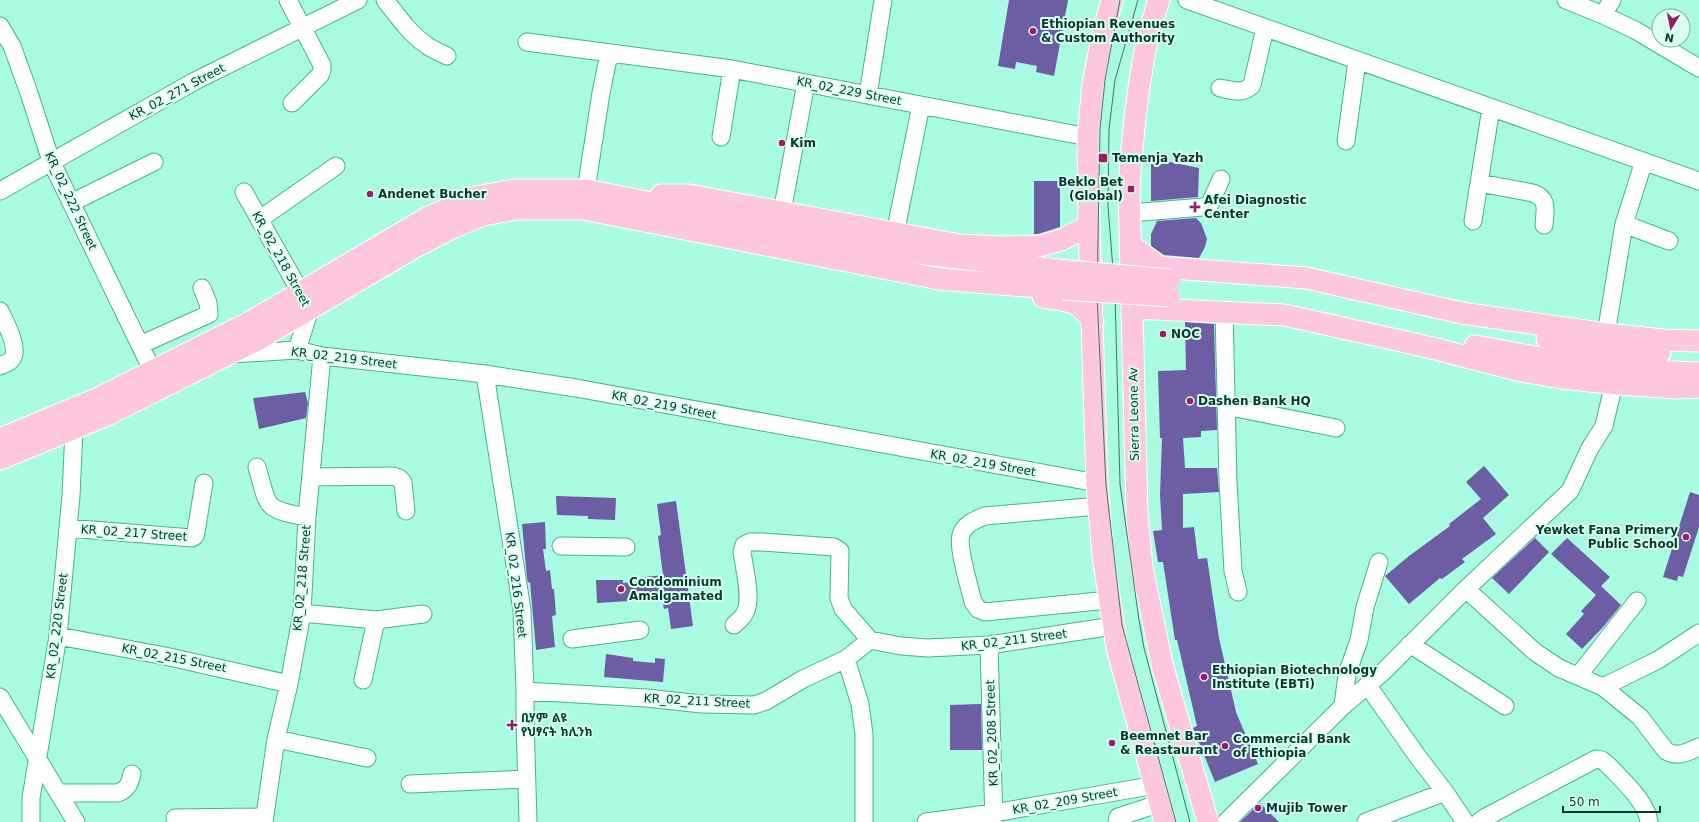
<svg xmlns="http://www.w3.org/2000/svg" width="1699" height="822" viewBox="0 0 1699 822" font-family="'DejaVu Sans','Noto Sans Ethiopic',sans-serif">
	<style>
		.building { fill: #6d5da3 }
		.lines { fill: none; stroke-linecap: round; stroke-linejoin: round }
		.minor-casing { stroke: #44b296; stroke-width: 19 }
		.major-casing { stroke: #fff; stroke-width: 23 }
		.minor { stroke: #fff; stroke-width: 17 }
		.major { stroke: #fdc7dd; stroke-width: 21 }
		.tram { stroke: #3c7768; stroke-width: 1 }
		.major-bridge-casing { stroke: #fff; stroke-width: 23; stroke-linecap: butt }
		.major-bridge { stroke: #fdc7dd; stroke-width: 21 }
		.poi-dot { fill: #a21965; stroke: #d8fff2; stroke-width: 1.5 }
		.labels { text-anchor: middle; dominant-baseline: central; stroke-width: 4; stroke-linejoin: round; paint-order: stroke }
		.poi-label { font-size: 12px; font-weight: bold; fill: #07382d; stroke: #d8fff2; text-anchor: start }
		.street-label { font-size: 12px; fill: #07382d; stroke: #d8fff2 }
	</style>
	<rect width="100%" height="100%" fill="#a9fbe2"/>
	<!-- building -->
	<path class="building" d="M1009,0H1068L1054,76L1036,72L1037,66L1016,62L1015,69L998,66Z
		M1151,158L1199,168L1198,197L1151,201Z
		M1034,181H1060V227L1038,234H1034Z
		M1196,218L1201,223L1207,239L1205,247L1199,258L1164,255L1151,246V234L1157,221Z
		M1185,322L1214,324L1217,430L1201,431V437L1183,438L1185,468H1217L1219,492L1183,494V528L1194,527L1198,559L1207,558L1219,638L1236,712L1258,764L1215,782L1193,728L1197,726L1177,640H1175L1163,562H1158L1153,531L1162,530L1160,495L1162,438H1160L1158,371L1186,370Z
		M305,392L308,403L306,418L259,429L253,398Z
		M1484,466L1509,495L1483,518L1496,534L1462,559L1465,562L1442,579L1440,578L1409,604L1385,576L1409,556L1450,526L1449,524L1481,499L1466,482Z
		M1690,492L1699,495V527L1683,577L1678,576L1677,581L1663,577Z
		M556,496L616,498L615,520L588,519V516L557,515Z
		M676,501L693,626L671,629L668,608L664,609L662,599L597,603L596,580H623V583L645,581V577L663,575L658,536L661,535L657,504Z
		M545,522L546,549H543L546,571L550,570L552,589H554L556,615L552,616L555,647L536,650L530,582L528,583L527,578L522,524Z
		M1535,538L1549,552L1509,594L1492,578Z
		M1567,538L1610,577L1601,586L1621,605L1604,626L1582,649L1566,634L1584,614L1581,611L1596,595L1551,554Z
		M606,654L633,658V661L655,663V658L665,659L663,682L604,677Z
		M981,704L982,750H950V705Z
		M1260,803L1279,822H1240Z"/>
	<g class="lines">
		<defs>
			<path id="minor" d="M288,0L322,65V70L320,75L292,103
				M385,0C397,15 409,33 425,44C431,49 439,52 447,56
				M1187,0L1699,181
				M1566,0L1603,15L1635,30L1699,68
				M1603,15L1612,0
				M0,26L12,46L29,93L51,161L153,372
				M527,42L732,69L1088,137
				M1220,88C1231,90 1243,95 1252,85L1265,28
				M868,95L883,0
				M721,137L732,69
				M1346,141L1357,61
				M1479,183L1533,193C1549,199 1545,210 1544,225
				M586,190L601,93L609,54
				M0,191L195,81L358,0
				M244,192L310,309L297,350
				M71,203L154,162
				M782,212L806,83
				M1130,213L1203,207L1210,204L1221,179
				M260,219L336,166
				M1473,221L1491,108
				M1624,224L1669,241
				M895,234L921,105
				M0,311C5,322 21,350 11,360C9,363 3,364 0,366
				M1224,311L1228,481L1233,571L1238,592
				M1606,334L1624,224L1644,161
				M140,345L209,314L208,303L202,288
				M232,354L297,350L322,356L485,374L576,388L1097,483
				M485,374L522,610L525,691V719L528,822
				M1226,406L1336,428
				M257,467C269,507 262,509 307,517
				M311,477L392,476L399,478L403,482L406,511
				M1099,506L985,516C975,520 964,524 961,535C957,547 970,588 973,602L978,609L985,612L1109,600
				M68,528L192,538L195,536L196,532L204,483
				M561,546L626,547
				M1466,589L1535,652L1559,668L1603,687L1640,717L1666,751C1678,758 1687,752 1699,747
				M302,613L376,620L363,680
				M376,620L423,614
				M734,625C737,622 741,619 743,616C754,603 744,568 742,552L744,545L750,542H762L834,547L840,551L839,598L843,609L870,640
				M58,636L165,656L289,684
				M572,639L640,630
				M1410,644L1505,706
				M989,645L994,822
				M846,659L860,704L864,734V822
				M1578,676L1637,601
				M1368,686L1418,757L1445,792L1465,822
				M1603,687L1658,660L1699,633
				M525,691L646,698L702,704L754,705L766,701L803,679L846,659L870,640L901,646L928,648L989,645L1113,626
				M0,697L76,822
				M1343,706L1347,674L1359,640L1365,607L1379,562
				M276,739L367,758
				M410,784L526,779
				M60,793H118C128,789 130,783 132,774
				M175,818L263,817
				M31,822V798L58,636L71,496L74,430
				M264,822L276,739L289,684L302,613L307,517L322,356
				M926,822L994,813L1156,785
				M1117,822L1118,817L1161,803
				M1226,822L1343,706L1383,672L1466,589L1570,491L1590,448L1604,426L1614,383
				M1366,822L1445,792
				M1479,822L1486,817L1596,759L1602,760L1608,765C1622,780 1647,802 1649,822"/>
			<path id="major" d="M1112,0L1103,33L1093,84L1088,137L1089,226L1097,483L1103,556L1117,648L1165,822
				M1159,0C1155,14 1150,28 1147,41C1137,90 1132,140 1129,189L1137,514L1142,568L1163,668L1208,822
				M661,195H689L960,245L1002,247L1040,246L1061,240L1089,226
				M1130,244L1159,267L1306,278L1462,313L1606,334L1663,340L1699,341
				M1043,297C1070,301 1075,299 1093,321
				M1132,308L1284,315L1428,347L1521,371L1562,378L1618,384L1678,388L1699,387
				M1547,339L1606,350L1660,353
				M1475,346L1602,369L1699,373
				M0,439L99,398L250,322L427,218L476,197L514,190H586L892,250L1058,270
				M0,459L107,415L259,339L415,247L452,228L483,215L517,209H583L939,279L1063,289"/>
		</defs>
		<!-- minor casing -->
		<use href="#minor" class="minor-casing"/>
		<!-- major casing -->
		<use href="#major" class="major-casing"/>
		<!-- minor -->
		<use href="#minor" class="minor"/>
		<!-- major -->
		<use href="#major" class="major"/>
		<!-- tram -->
		<path class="tram" d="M1120,0L1105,80L1100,129L1097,296L1106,485L1122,625L1176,822
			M1138,0L1115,80L1109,129L1108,206L1115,295L1120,484L1139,620L1144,648L1190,822"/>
		<defs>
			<path id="major-bridge" d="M1058,270L1170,280
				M1063,289L1169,296"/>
		</defs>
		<!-- major-bridge casing -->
		<use href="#major-bridge" class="major-bridge-casing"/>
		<!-- major-bridge -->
		<use href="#major-bridge" class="major-bridge"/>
	</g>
	<!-- markers -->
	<g class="poi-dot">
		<circle cx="1033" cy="31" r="4"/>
		<circle cx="782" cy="143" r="4"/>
		<rect x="1098" y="153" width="10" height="10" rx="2"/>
		<rect x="1127" y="185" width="8" height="8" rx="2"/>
		<circle cx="370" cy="194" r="4"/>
		<path d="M1193 201h4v4h4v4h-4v4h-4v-4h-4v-4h4z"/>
		<circle cx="1163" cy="334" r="4"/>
		<circle cx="1190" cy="401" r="4"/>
		<circle cx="1686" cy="537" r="4"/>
		<circle cx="621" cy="589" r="4"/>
		<circle cx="1204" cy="677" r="4"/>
		<path d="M510 719h4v4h4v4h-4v4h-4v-4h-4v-4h4z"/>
		<circle cx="1112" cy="743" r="4"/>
		<circle cx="1225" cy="746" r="4"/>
		<circle cx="1258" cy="808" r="4"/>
	</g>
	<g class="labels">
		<!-- poi labels -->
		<g class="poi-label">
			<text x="1041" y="24">Ethiopian Revenues<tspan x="1041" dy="14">&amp; Custom Authority</tspan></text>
			<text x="790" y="143">Kim</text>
			<text x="1112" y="158">Temenja Yazh</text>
			<text x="1123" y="182" text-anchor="end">Beklo Bet<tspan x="1123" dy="14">(Global)</tspan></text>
			<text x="378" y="194">Andenet Bucher</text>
			<text x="1204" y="200">Afei Diagnostic<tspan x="1204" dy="14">Center</tspan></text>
			<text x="1171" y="334">NOC</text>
			<text x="1198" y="401">Dashen Bank HQ</text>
			<text x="1678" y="530" text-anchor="end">Yewket Fana Primery<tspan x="1678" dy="14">Public School</tspan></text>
			<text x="629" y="582">Condominium<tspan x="629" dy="14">Amalgamated</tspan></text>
			<text x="1212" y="670">Ethiopian Biotechnology<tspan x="1212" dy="14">Institute (EBTi)</tspan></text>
			<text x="521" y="718">ቢሃም ልዩ<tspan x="521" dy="14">የህፃናት ክሊንክ</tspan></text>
			<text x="1120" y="736">Beemnet Bar<tspan x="1120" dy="14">&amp; Reastaurant</tspan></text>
			<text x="1233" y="739">Commercial Bank<tspan x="1233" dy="14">of Ethiopia</tspan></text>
			<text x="1266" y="808">Mujib Tower</text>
		</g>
		<!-- street labels -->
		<g class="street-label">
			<text transform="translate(849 91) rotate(11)">KR_02_229 Street</text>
			<text transform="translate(177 92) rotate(-28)">KR_02_271 Street</text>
			<text transform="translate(71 201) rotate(65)">KR_02_222 Street</text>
			<text transform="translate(281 259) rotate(61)">KR_02_218 Street</text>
			<text transform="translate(344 358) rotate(7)">KR_02_219 Street</text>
			<text transform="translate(664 405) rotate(11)">KR_02_219 Street</text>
			<text transform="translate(1134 414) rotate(-91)">Sierra Leone Av</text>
			<text transform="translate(983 463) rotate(10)">KR_02_219 Street</text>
			<text transform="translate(134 533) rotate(4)">KR_02_217 Street</text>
			<text transform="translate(302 578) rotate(-85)">KR_02_218 Street</text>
			<text transform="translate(516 585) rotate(83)">KR_02_216 Street</text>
			<text transform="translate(57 626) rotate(-83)">KR_02_220 Street</text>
			<text transform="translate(1014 640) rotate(-7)">KR_02_211 Street</text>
			<text transform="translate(174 658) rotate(11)">KR_02_215 Street</text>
			<text transform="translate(697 701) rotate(3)">KR_02_211 Street</text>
			<text transform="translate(992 733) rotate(-92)">KR_02_208 Street</text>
			<text transform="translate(1065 801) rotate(-10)">KR_02_209 Street</text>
		</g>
	</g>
	<!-- north arrow -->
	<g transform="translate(1671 28) rotate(190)"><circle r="19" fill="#d8fff2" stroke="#84afa3"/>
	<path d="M0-3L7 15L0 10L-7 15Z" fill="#a21965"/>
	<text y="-6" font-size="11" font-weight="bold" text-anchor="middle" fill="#07382d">N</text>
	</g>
	<!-- scale -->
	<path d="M1563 806v6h97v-6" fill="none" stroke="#07382d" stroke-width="2"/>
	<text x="1569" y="806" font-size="12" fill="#07382d" stroke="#d8fff2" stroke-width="3" paint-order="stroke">50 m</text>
</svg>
